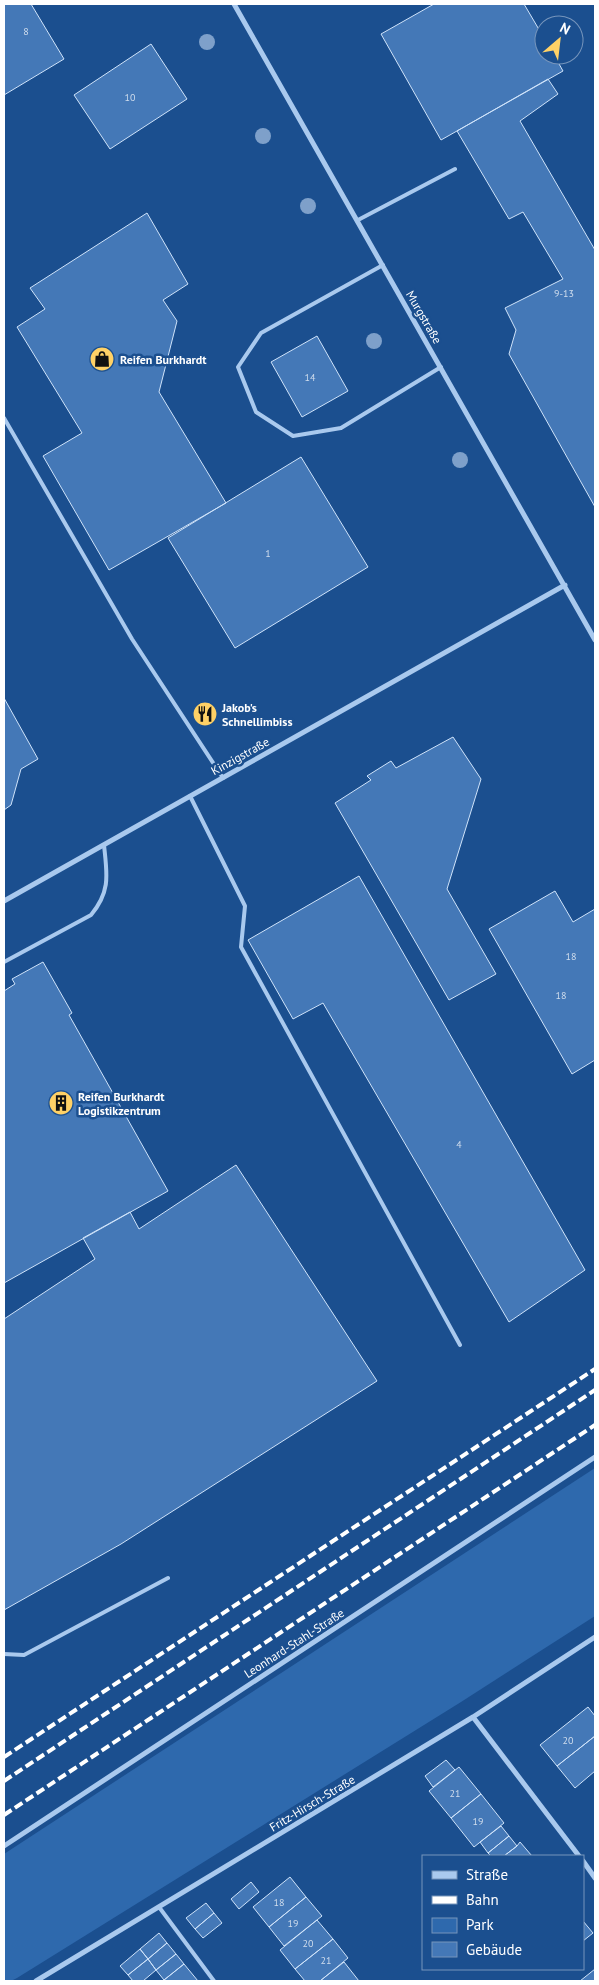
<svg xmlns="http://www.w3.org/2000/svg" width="599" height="1985" viewBox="0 0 599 1985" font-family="'PT Sans',sans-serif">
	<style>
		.green { fill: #2e69ad }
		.building { fill: #4478b7; stroke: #cfe3fa }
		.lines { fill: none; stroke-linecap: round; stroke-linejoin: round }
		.lane { stroke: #a9c9ee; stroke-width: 4 }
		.street { stroke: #a9c9ee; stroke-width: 5 }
		.rail { stroke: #fff; stroke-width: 4; stroke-dasharray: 9 4; stroke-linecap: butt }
		.tree { fill: #7ea0ca }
		.labels { text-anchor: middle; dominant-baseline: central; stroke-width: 5; stroke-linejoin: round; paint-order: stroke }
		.number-label { font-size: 10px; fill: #d0dded }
		.street-label { font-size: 12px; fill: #fff; stroke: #1b4f8f }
		.poi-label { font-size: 12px; font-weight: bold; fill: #fff; stroke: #1b4f8f; text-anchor: start }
	</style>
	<rect width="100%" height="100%" fill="#1b4f8f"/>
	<!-- green -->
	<path class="green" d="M595,1468V1616L461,1702L17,1978L11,1981H4V1854Z"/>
	<!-- building -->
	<path class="building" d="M4,4H31L64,59L4,95Z
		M434,4H524L544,38V55H554L563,71L441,140L381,34Z
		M151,44L187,99L110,149L74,95Z
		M548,79L558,94L520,121L595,250V507L509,354L516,330L505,308L563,279L523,212L509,219L457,131Z
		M147,213L188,284L163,300L177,321L159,392L226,503L109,570L43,456L82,433L17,327L45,309L30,288Z
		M317,336L348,391L302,417L271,362Z
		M301,457L368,567L235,648L168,538Z
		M4,698L38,759L21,769L11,805L4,810Z
		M453,737L481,779L447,889L496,974L449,1000L335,803L371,780L367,776L391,761L396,768Z
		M359,876L585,1270L509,1322L323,1003L293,1019L248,940Z
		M555,891L573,922L595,909V1060L572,1074L489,929Z
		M43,962L72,1013L69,1015L168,1191L4,1283V991L15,984L12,979Z
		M236,1165L377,1381L121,1544L4,1610V1319L95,1259L83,1238L130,1212L139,1229Z
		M588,1707L595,1716V1736L557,1766L540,1745Z
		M595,1736V1771L575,1788L557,1766Z
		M446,1760L455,1770L433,1787L425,1776Z
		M459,1767L481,1794L451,1818L429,1791Z
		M481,1794L504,1823L474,1847L451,1818Z
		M501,1826L509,1836L488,1853L480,1842Z
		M509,1836L517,1846L504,1856H491L488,1853Z
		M520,1842L532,1856H504L517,1846Z
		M290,1877L306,1897L269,1927L253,1907Z
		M251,1882L259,1892L239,1909L231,1899Z
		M306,1897L322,1916L284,1946L269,1927Z
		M206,1903L214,1913L195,1929L186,1918Z
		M214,1913L222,1923L203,1938L195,1929Z
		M317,1920L333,1939L295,1969L280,1950Z
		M583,1921L593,1933L583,1941Z
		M159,1933L167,1943L148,1959L140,1949Z
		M333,1939L348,1958L320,1981H305L295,1969Z
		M167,1943L176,1954L156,1970L148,1959Z
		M140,1949L148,1959L128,1975L120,1966Z
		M176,1954L184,1964L164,1980L156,1970Z
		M148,1959L156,1970L143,1981H133L128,1975Z
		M344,1962L359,1981H320Z
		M184,1964L198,1981H162L164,1980Z
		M595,1969V1981H580Z"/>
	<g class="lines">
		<!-- lane -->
		<path class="lane" d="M358,220L455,169
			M383,265L261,333L238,367L256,412L293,436L341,428L441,367
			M4,418L132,639L223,778
			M190,796L245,906L241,947L460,1345
			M4,962L91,915C111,891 107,874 104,845
			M4,1654L24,1655L168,1578
			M159,1907L214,1981"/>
		<!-- street -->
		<path class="street" d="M234,4L595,640
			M4,901L565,585
			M473,1717L579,1856
			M4,1846L595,1457
			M583,1861L595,1878
			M36,1981L473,1717L595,1637"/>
		<!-- rail -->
		<path class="rail" d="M4,1757L595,1369
			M4,1781L595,1390
			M4,1815L595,1425"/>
	</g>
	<!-- trees -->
	<g class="tree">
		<circle cx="207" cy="42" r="8"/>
		<circle cx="263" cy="136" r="8"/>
		<circle cx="308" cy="206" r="8"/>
		<circle cx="374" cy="341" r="8"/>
		<circle cx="460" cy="460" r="8"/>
	</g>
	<!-- icons -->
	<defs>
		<symbol id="shop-disc" viewBox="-11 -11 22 22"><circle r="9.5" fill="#ffd166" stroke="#1b4f8f"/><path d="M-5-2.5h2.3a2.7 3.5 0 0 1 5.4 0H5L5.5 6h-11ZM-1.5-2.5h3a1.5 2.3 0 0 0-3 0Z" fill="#111"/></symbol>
		<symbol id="restaurant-disc" viewBox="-11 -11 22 22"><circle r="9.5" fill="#ffd166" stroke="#1b4f8f"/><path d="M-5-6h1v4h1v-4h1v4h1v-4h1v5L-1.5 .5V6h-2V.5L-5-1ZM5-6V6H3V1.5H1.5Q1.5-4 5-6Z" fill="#111"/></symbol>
		<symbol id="building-disc" viewBox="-11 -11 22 22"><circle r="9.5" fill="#ffd166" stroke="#1b4f8f"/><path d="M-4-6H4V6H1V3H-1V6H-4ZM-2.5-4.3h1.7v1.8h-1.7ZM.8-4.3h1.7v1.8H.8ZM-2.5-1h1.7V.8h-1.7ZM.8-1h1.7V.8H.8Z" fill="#111"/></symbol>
	</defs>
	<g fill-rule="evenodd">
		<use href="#shop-disc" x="88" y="345" width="28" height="28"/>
		<use href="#restaurant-disc" x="191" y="700" width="28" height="28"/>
		<use href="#building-disc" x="47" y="1089" width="28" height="28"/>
	</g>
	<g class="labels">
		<!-- number labels -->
		<g class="number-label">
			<text x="26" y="31">8</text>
			<text x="130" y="97">10</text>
			<text x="564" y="293">9-13</text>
			<text x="310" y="377">14</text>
			<text x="268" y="553">1</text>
			<text x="571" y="956">18</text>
			<text x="561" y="995">18</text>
			<text x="459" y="1144">4</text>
			<text x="568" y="1740">20</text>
			<text x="455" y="1793">21</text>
			<text x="478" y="1821">19</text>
			<text x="279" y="1902">18</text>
			<text x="293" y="1923">19</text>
			<text x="308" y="1943">20</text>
			<text x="326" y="1960">21</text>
		</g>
		<!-- street labels -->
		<g class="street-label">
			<text transform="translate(424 317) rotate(60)">Murgstraße</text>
			<text transform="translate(240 756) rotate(-29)">Kinzigstraße</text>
			<text transform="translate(294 1643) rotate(-33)">Leonhard-Stahl-Straße</text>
			<text transform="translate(312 1803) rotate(-31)">Fritz-Hirsch-Straße</text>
		</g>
		<!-- poi labels -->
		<g class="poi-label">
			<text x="120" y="359">Reifen Burkhardt</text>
			<text x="222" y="707">Jakob's<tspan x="222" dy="14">Schnellimbiss</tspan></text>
			<text x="78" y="1096">Reifen Burkhardt<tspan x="78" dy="14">Logistikzentrum</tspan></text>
		</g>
	</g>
	<!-- border -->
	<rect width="599" height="1985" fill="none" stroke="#ffffff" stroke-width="10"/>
	<!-- legend -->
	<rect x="422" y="1855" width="162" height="115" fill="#1b4f8f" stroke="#7695bc"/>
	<rect x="432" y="1871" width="25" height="8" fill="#a9c9ee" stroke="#7695bc"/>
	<text x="466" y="1880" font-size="15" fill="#ffffff">Straße</text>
	<rect x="432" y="1896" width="25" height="8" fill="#ffffff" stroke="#7695bc"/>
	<text x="466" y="1905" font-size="15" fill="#ffffff">Bahn</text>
	<rect x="432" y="1918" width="25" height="15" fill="#2e69ad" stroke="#7695bc"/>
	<text x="466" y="1930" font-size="15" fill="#ffffff">Park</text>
	<rect x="432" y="1942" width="25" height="15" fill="#4478b7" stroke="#7695bc"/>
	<text x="466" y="1955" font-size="15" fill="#ffffff">Gebäude</text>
	<!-- north arrow -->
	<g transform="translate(559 40) rotate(28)"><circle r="24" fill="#1b4f8f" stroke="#7695bc"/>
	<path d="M0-4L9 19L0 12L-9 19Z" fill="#ffd166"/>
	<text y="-8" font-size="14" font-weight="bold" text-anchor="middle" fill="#ffffff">N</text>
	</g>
</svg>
